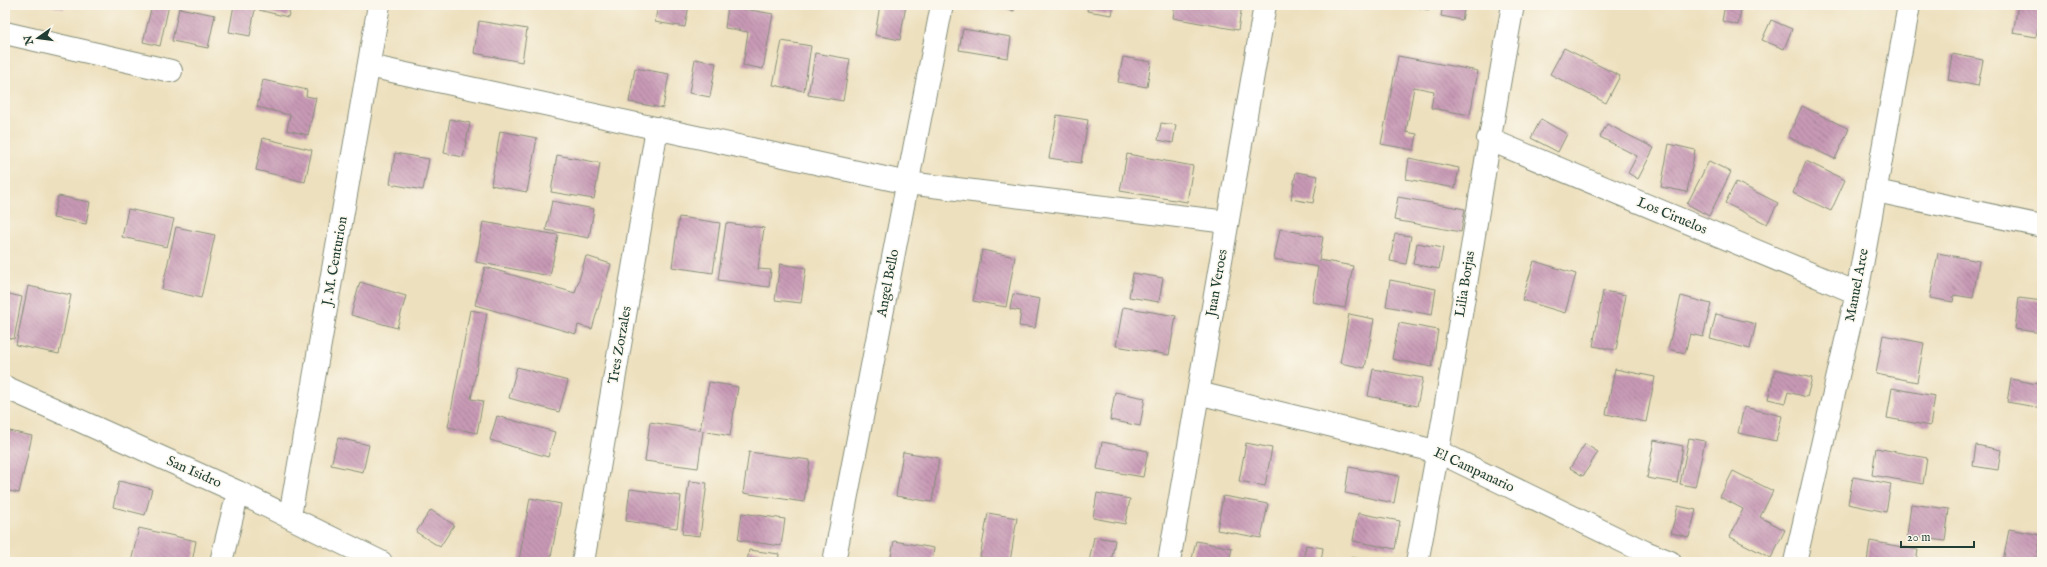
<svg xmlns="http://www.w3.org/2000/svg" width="2047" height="567" viewBox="0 0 2047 567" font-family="'IM FELL English',serif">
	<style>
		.building { fill: url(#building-back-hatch) }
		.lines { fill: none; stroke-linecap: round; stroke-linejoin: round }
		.minor-casing { stroke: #868e79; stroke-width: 24 }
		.minor { stroke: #fff; stroke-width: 22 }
		.labels { text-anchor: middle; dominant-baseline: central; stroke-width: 3; stroke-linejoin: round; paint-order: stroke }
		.street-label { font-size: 14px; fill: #1f3d34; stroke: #fbf7ec }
	</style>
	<defs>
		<pattern id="building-back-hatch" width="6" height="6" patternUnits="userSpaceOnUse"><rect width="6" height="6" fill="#c899b5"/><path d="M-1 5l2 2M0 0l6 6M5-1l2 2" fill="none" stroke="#a27e94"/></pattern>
	</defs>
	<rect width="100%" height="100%" fill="#fbf7ec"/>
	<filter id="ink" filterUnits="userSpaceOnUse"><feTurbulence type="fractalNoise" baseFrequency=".025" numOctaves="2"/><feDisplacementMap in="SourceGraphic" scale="8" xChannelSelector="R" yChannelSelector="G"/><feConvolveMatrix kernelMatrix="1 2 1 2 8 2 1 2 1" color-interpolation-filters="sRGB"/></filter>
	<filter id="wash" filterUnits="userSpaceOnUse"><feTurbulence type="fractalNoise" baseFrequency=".012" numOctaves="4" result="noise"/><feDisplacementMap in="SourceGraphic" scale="16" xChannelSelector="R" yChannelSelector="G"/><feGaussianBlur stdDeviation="0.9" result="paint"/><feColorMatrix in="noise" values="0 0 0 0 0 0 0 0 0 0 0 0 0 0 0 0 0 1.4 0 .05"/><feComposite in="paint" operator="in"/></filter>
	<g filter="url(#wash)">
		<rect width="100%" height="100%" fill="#ede0be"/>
		<g id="blocks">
			<!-- building -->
			<path class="building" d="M49,5H64V9Z
				M152,5H169L160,46L143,42Z
				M234,5L255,9L250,36L229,32Z
				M260,5H291L288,17L259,10Z
				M658,5H689L685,27L655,22Z
				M880,5H906L900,40L875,35Z
				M991,5H1015L1014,11Z
				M1088,5H1114L1112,15L1087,11Z
				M1175,5H1242L1238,30L1173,18Z
				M1407,5H1430L1429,10Z
				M1443,5H1465L1462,20L1441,16Z
				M1725,5H1742L1738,25L1722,21Z
				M2018,5H2042L2036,37L2013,33Z
				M728,6L773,14L763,69L743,65L748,32L725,28Z
				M179,8L215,15L208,48L172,41Z
				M1771,20L1792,29L1784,49L1762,40Z
				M479,21L527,29L522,62L474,53Z
				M963,29L1011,37L1008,58L959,50Z
				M782,41L811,46L804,91L773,85Z
				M1564,48L1620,76L1606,103L1550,74Z
				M815,53L850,59L843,101L808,95Z
				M1952,54L1983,60L1978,86L1948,80Z
				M1398,56L1478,71L1470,115L1431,108L1434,91L1414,87L1406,132L1417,134L1414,150L1381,144Z
				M1123,57L1151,62L1147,87L1118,82Z
				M695,59L716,63L710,97L689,93Z
				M635,68L669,74L663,108L629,102Z
				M263,80L307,90L306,96L316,98L308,135L287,130L290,115L257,107Z
				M1802,106L1849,129L1835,159L1788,137Z
				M1057,115L1088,120L1081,163L1049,158Z
				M450,119L470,123L463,157L444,153Z
				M1541,119L1567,134L1558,152L1531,138Z
				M1161,123L1176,125L1173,143L1158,140Z
				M1607,124L1654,148L1638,179L1628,173L1637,156L1600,137Z
				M500,131L537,138L527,192L491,185Z
				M263,138L312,150L305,182L256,170Z
				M1669,144L1695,150L1687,192L1661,187Z
				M395,153L429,159L423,190L390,184Z
				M1127,154L1193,166L1187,202L1120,191Z
				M557,155L600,163L594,199L551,192Z
				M1409,158L1459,168L1455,188L1406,179Z
				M1709,161L1731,172L1709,216L1687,204Z
				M1806,161L1845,180L1831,211L1793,193Z
				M1296,172L1318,176L1313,203L1291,199Z
				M1736,182L1778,203L1767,224L1725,203Z
				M58,196L90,202L86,224L53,218Z
				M1398,197L1465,209L1461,232L1394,220Z
				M552,201L594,209L589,238L546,230Z
				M128,209L174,219L167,247L122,237Z
				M679,217L720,223L713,273L672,267Z
				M483,222L558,235L550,276L476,262Z
				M726,223L764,228L758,269L771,270L769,287L718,280Z
				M176,227L215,235L201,298L162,289Z
				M1280,229L1323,237L1319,260L1353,266L1345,308L1312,302L1318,267L1274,259Z
				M1395,234L1411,236L1406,264L1390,261Z
				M1417,243L1443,248L1439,269L1413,264Z
				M982,250L1015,257L1006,307L973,301Z
				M1938,253L1979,261L1973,298L1954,295L1953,302L1930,298Z
				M586,256L611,264L592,329L578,325L576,334L475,305L485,267L575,293Z
				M1534,261L1576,274L1565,313L1522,300Z
				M780,264L806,268L801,303L775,300Z
				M1133,273L1163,278L1159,302L1129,297Z
				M1390,280L1436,289L1432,315L1386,306Z
				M360,282L406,296L397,328L351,315Z
				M28,286L71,295L59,354L16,345Z
				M1603,291L1626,295L1616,350L1593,346Z
				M5,293L22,297L14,339L5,337Z
				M1013,294L1040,299L1035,328L1019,326L1021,311L1010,309Z
				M1681,296L1711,304L1703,337L1690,334L1685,353L1668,349Z
				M2019,298L2042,301V333L2015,329Z
				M1123,307L1176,316L1169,355L1116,346Z
				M470,310L487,313L471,399L483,401L477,433L448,427Z
				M1349,314L1374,319L1365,368L1340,363Z
				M1716,314L1756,324L1750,349L1710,339Z
				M1399,323L1438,330L1432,367L1392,359Z
				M1883,335L1924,343L1917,382L1876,374Z
				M517,367L568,381L559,412L509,398Z
				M1373,369L1423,378L1417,406L1368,396Z
				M1615,369L1655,377L1646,422L1606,414Z
				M1775,369L1812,378L1807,397L1788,392L1785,403L1768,399Z
				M2011,379L2042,385V408L2007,402Z
				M709,382L738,387L730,436L703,431L698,468L645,461L650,422L700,430Z
				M1892,388L1935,396L1930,426L1887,418Z
				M1115,392L1145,398L1140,426L1110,420Z
				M1744,407L1782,416L1776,441L1738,433Z
				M497,416L555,432L548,457L490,440Z
				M5,430L32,436L19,493L5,490Z
				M338,438L369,445L363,472L331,465Z
				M1689,438L1705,441L1695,487L1680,484Z
				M1654,440L1683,446L1677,483L1647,478Z
				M1102,442L1148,451L1143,477L1097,469Z
				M1246,443L1272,448L1265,486L1239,481Z
				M1585,444L1598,452L1583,476L1570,468Z
				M1976,445L2001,450L1998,470L1973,466Z
				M1876,448L1927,458L1923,484L1872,475Z
				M749,452L810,460L804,502L743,493Z
				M903,452L939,458L932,502L896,496Z
				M1349,467L1399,476L1394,503L1345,493Z
				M1733,471L1773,491L1760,517L1785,530L1771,558L1730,537L1743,509L1720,497Z
				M1853,477L1891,484L1886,512L1848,504Z
				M119,481L152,489L145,515L113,507Z
				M689,481L707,483L700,536L682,534Z
				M630,489L681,496L677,528L626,521Z
				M1097,493L1130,499L1125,524L1093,518Z
				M1223,496L1268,504L1261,538L1217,530Z
				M530,498L561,504L550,562L519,560Z
				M1911,504L1949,509L1945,541L1907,536Z
				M1678,506L1696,510L1689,537L1671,533Z
				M431,510L454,525L440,547L416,532Z
				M742,513L785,519L781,546L738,540Z
				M988,513L1017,518L1010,562L980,557Z
				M1358,513L1400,521L1395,549L1353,541Z
				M139,528L196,541L192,562H131Z
				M2009,529L2041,535L2036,562H2003Z
				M1094,537L1115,540L1111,562H1089Z
				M894,541L934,548L932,562H890Z
				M1196,541L1232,548L1229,562H1209L1192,559Z
				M1870,541L1918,550L1916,562H1867Z
				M1306,545L1323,548L1321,562H1303Z
				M749,550L779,554L778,562H747Z
				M1350,557L1373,561V562H1349Z"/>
		</g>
	</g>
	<g filter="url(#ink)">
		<use href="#blocks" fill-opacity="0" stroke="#868e79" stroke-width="1"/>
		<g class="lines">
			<defs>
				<path id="minor" d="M5,33L171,71
					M369,66L908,183L1227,222
					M1488,139L1857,293
					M1876,191L2042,226
					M5,387L238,492L381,562
					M1198,393L1439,452L1645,552L1670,562
					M290,516L379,5
					M221,562L238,492
					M583,562L657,128
					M834,562L942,5
					M1169,562L1265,5
					M1417,562C1454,377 1479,190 1513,5
					M1795,562L1857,293L1909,5"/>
			</defs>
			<!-- minor casing -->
			<use href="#minor" class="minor-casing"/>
			<!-- minor -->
			<use href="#minor" class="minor"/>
		</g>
	</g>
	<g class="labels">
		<!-- street labels -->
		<g class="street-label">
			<text transform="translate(1672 216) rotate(23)">Los Ciruelos</text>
			<text transform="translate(335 261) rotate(-80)">J. M. Centurion</text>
			<text transform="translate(888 283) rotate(-79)">Angel Bello</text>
			<text transform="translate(1217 283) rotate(-80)">Juan Veroes</text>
			<text transform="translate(1465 284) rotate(-81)">Lilia Borjas</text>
			<text transform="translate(1857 285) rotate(-79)">Manuel Arce</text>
			<text transform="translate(620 345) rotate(-80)">Tres Zorzales</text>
			<text transform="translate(1474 470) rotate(25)">El Campanario</text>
			<text transform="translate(194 472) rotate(24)">San Isidro</text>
		</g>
	</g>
	<!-- margin -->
	<rect width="2047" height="567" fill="none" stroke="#fbf7ec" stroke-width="20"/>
	<!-- north arrow -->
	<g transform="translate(38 38) rotate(256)" stroke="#fbf7ec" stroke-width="3" paint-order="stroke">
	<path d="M0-3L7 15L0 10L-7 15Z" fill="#1f3d34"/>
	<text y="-6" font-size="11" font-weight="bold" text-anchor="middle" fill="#1f3d34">N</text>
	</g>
	<!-- scale -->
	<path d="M1901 541v6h73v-6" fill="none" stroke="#1f3d34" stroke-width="2"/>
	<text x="1907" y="541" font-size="12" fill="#1f3d34" stroke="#fbf7ec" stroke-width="3" paint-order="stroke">20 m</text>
</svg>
